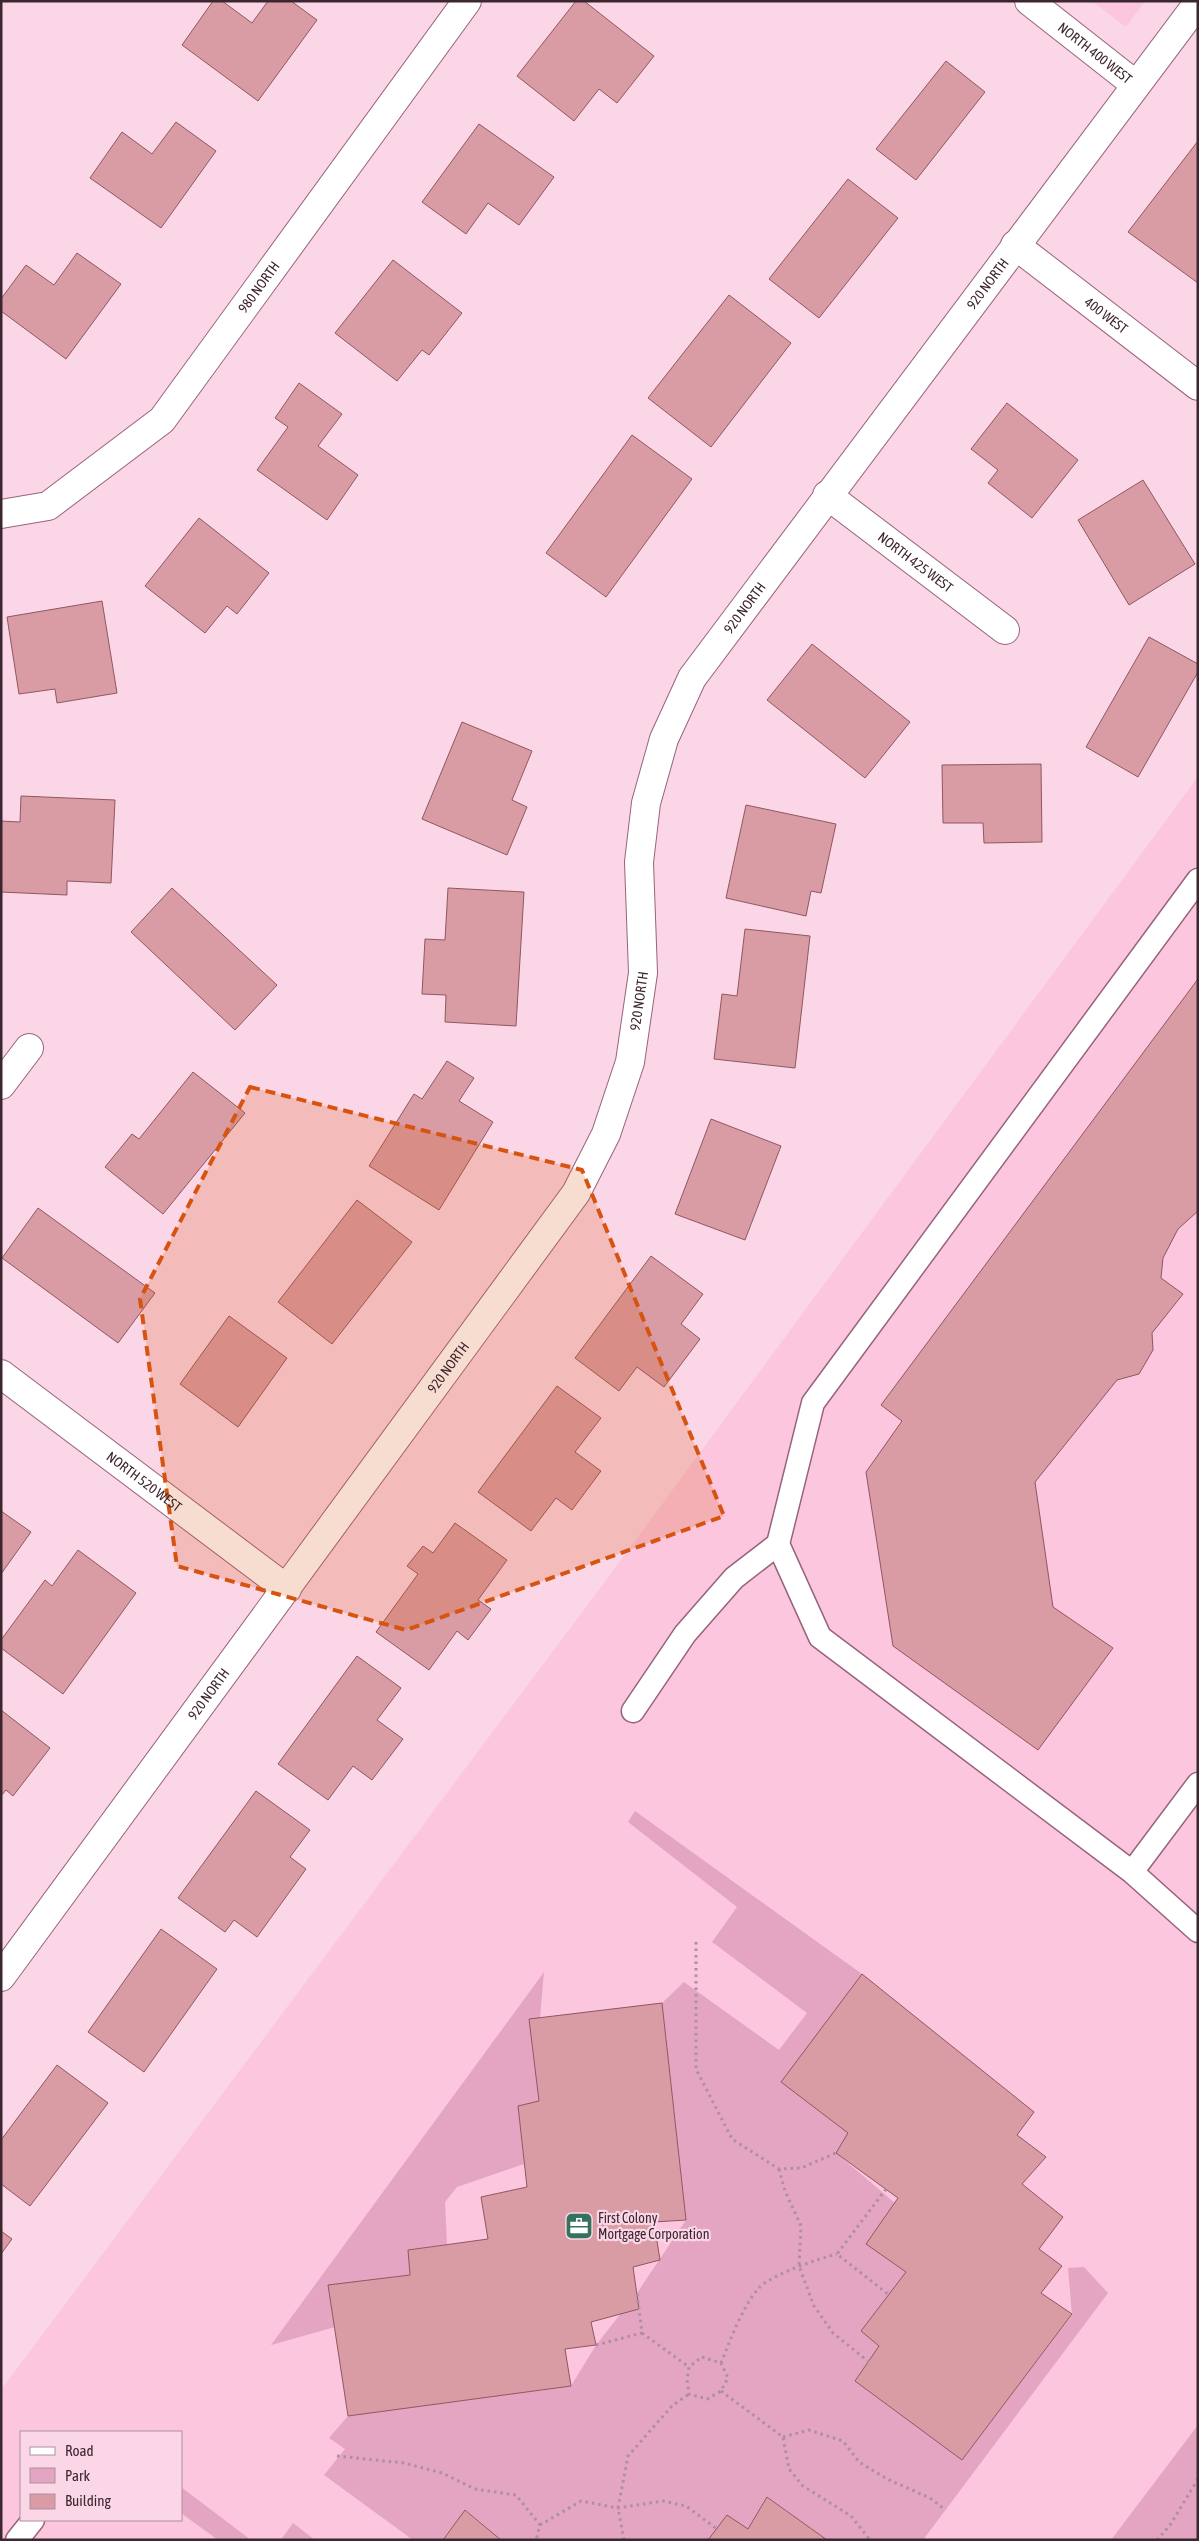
<svg xmlns="http://www.w3.org/2000/svg" width="1199" height="2541" viewBox="0 0 1199 2541" font-family="'Asap Condensed',sans-serif">
	<style>
		.built { fill: #fbc6de; fill-rule: evenodd }
		.green { fill: #e4a5c2 }
		.building { fill: #d99ba4; stroke: #905760 }
		.lines { fill: none; stroke-linecap: round; stroke-linejoin: round }
		.lane-casing { stroke: #97637c; stroke-width: 25 }
		.street-casing { stroke: #97637c; stroke-width: 30 }
		.path { stroke: #ad8f9d; stroke-width: 3; stroke-dasharray: 2.5 4; stroke-linecap: butt }
		.lane { stroke: #fff; stroke-width: 22 }
		.street { stroke: #fff; stroke-width: 28 }
		.marked { fill: #d75410; fill-opacity: 0.2; stroke: #d75410; stroke-width: 4; stroke-dasharray: 10 6; stroke-linejoin: round }
		.labels { text-anchor: middle; dominant-baseline: central; stroke-width: 4.5; stroke-linejoin: round; paint-order: stroke }
		.street-label { font-size: 14px; fill: #3c2630; stroke: #fad6e6 }
		.poi-label { font-size: 14px; fill: #3c2630; stroke: #fad6e6; text-anchor: start }
	</style>
	<rect width="100%" height="100%" fill="#fad6e6"/>
	<!-- built -->
	<path class="built" d="M1092,1H1145L1126,27Z
		M1198,777V2540H1V2390L598,1591ZM21,2432H181V2520H21Z"/>
	<!-- green -->
	<path class="green" d="M635,1811L862,1974L848,2133L836,2153L895,2203L866,2244L906,2272L861,2331L879,2346L855,2381L962,2460L1072,2315L1068,2268L1084,2267L1108,2293L923,2540H827L768,2497L748,2529L708,2540H501L466,2510L443,2540H413L324,2475L345,2449L329,2438L348,2416L571,2386L596,2345L637,2293L686,2220L662,2003L684,1982L779,2050L807,2013L712,1942L737,1907L628,1822Z
		M544,1972L540,2018L529,2020L539,2101L518,2107L524,2164L457,2187L445,2202L447,2244L408,2250L410,2275L329,2285L335,2327L271,2345Z
		M1198,2425V2540H1111Z
		M181,2487L251,2540H218L181,2513Z
		M293,2523L315,2540H281Z"/>
	<!-- building -->
	<path class="building" d="M213,1H222L252,23L268,1H291L317,20L258,101L182,45Z
		M576,1H584L654,56L617,103L599,89L574,121L517,76Z
		M946,61L985,92L916,180L876,149Z
		M176,122L216,151L161,228L90,178L122,132L152,154Z
		M479,124L554,177L519,225L488,203L466,234L422,202Z
		M1198,141V283L1128,232Z
		M848,179L898,218L819,318L769,279Z
		M77,253L121,284L66,359L1,311V299L26,265L54,285Z
		M393,260L462,313L429,355L422,350L397,381L335,333Z
		M729,295L791,343L711,447L648,398Z
		M299,383L342,414L318,446L358,475L327,520L257,470L288,427L275,418Z
		M1007,403L1078,460L1032,518L988,483L998,470L971,449Z
		M632,435L692,479L606,597L546,553Z
		M1143,480L1195,564L1129,605L1078,520Z
		M199,518L269,573L237,614L227,606L205,633L145,586Z
		M102,601L117,693L57,703L55,689L19,694L7,617Z
		M1149,637L1198,664V672L1138,777L1086,747Z
		M812,644L910,722L865,778L767,700Z
		M462,722L532,751L512,800L527,807L507,855L422,819Z
		M1041,764L1042,842L984,843L983,823H943L942,765Z
		M21,796L115,800L111,883L67,881V895L1,892V821L20,822Z
		M746,805L836,824L821,893L811,891L806,916L726,898Z
		M172,888L277,985L235,1030L131,932Z
		M448,888L524,892L516,1026L445,1022L446,995L422,994L425,939L445,940Z
		M745,929L810,936L795,1068L714,1059L722,994L737,996Z
		M1198,979V1211L1178,1229L1163,1258L1161,1278L1183,1294L1152,1333L1153,1350L1139,1374L1117,1380L1035,1482L1053,1607L1113,1648L1038,1750L893,1646L866,1472L902,1421L881,1405Z
		M447,1061L474,1078L459,1101L493,1122L439,1210L369,1166L414,1094L422,1099Z
		M193,1072L245,1113L163,1214L105,1167L132,1134L139,1139Z
		M711,1119L781,1146L745,1240L675,1214Z
		M357,1200L412,1242L332,1344L278,1302Z
		M38,1208L155,1293L118,1343L2,1258Z
		M651,1256L703,1294L681,1324L700,1339L664,1387L637,1367L619,1391L575,1358Z
		M229,1316L287,1358L238,1427L180,1384Z
		M557,1386L601,1418L575,1452L601,1471L572,1510L556,1498L531,1531L478,1492Z
		M1,1511L31,1532L1,1574Z
		M455,1523L507,1560L478,1600L491,1609L468,1640L457,1631L429,1670L376,1632L418,1574L407,1566L423,1546L433,1553Z
		M78,1550L136,1593L63,1694L1,1648V1640L45,1580L52,1586Z
		M357,1656L401,1688L377,1720L403,1739L372,1780L353,1766L328,1800L278,1764Z
		M1,1710L50,1748L13,1796L6,1790L1,1796Z
		M256,1791L310,1830L290,1857L306,1869L257,1937L234,1920L225,1932L178,1898Z
		M161,1929L217,1969L144,2072L88,2032Z
		M862,1974L1034,2112L1017,2135L1046,2157L1022,2184L1063,2217L1039,2249L1062,2266L1041,2293L1072,2314L962,2460L855,2381L879,2346L861,2331L906,2272L866,2244L898,2198L836,2153L848,2133L781,2082Z
		M662,2003L686,2220L654,2222L660,2260L633,2267L639,2309L591,2322L596,2345L565,2349L571,2386L348,2416L328,2285L410,2275L408,2250L488,2239L481,2197L527,2187L518,2106L539,2101L529,2019Z
		M57,2065L108,2103L30,2206L1,2184V2140Z
		M1,2231L12,2239L1,2254Z
		M767,2497L827,2540H708L727,2515L748,2529Z
		M465,2510L501,2540H443Z"/>
	<g class="lines">
		<defs>
			<path id="lane" d="M1198,880L813,1403L778,1544L820,1637L1132,1872L1198,1931
				M633,1711L685,1634L734,1578L778,1544
				M1132,1872L1198,1784
				M17,2540L33,2520"/>
			<g id="street">
				<path id="s1" d="M1029,1L1136,85"/>
				<path id="s2" d="M1015,245L1198,386"/>
				<path id="s3" d="M827,495L1005,630"/>
				<path id="s4" d="M1,514L48,506L162,420L467,1"/>
				<path d="M1,1085L29,1048"/>
				<path id="s5" d="M1,1374L287,1589"/>
				<path id="s6" d="M1,1977L576,1193L606,1134L630,1062L643,973L639,862L646,803L664,739L692,678L1198,3"/>
			</g>
		</defs>
		<!-- lane casing -->
		<use href="#lane" class="lane-casing"/>
		<!-- street casing -->
		<use href="#street" class="street-casing"/>
		<!-- path -->
		<path class="path" d="M696,1942V2069L732,2139L779,2169L801,2168L836,2153
			M779,2169L785,2191L801,2226L799,2266L814,2306L833,2333L869,2362
			M886,2189L837,2254L889,2295
			M642,2333L689,2367
			M596,2345L642,2333L637,2293
			M702,2357L721,2363L728,2378L721,2391L707,2399L689,2394L687,2379L689,2367Z
			M721,2363C730,2341 743,2305 759,2288C772,2274 818,2259 837,2254
			M721,2391L783,2437L789,2469L803,2486L851,2516L870,2540
			M783,2437L809,2430L843,2441L859,2462L887,2479L930,2498L944,2509
			M337,2456L404,2463L442,2473L475,2489L516,2495L540,2525L536,2540
			M540,2525L581,2501L618,2508L663,2501L686,2506L717,2529
			M624,2540L618,2508L628,2456L672,2406L689,2394
			M1157,2540L1170,2525L1198,2479"/>
		<!-- lane -->
		<use href="#lane" class="lane"/>
		<!-- street -->
		<use href="#street" class="street"/>
	</g>
	<!-- marked area -->
	<path class="marked" d="M250,1087L582,1170L724,1516L406,1630L177,1566L140,1299Z"/>
	<!-- icons -->
	<defs>
		<symbol id="office-square" viewBox="-11 -11 22 22"><rect x="-9" y="-9" width="18" height="18" rx="4" fill="#35725e" stroke="#fad6e6"/><path d="M-6-3h4V-5.5h4V-3h4V5H-6ZM-1-4.5V-3h2v-1.5ZM-6 0V1H6V0Z" fill="#fff"/></symbol>
	</defs>
	<g fill-rule="evenodd">
		<use href="#office-square" x="563" y="2210" width="32" height="32"/>
	</g>
	<g class="labels">
		<!-- street labels -->
		<g class="street-label">
			<text stroke="none"><textPath href="#s1" startOffset="84">NORTH 400 WEST</textPath></text>
			<text stroke="none"><textPath href="#s6" startOffset="2001">920 NORTH</textPath></text>
			<text stroke="none"><textPath href="#s4" startOffset="355">980 NORTH</textPath></text>
			<text stroke="none"><textPath href="#s2" startOffset="115">400 WEST</textPath></text>
			<text stroke="none"><textPath href="#s3" startOffset="111">NORTH 425 WEST</textPath></text>
			<text stroke="none"><textPath href="#s6" startOffset="1596">920 NORTH</textPath></text>
			<text stroke="none"><textPath href="#s6" startOffset="1176">920 NORTH</textPath></text>
			<text stroke="none"><textPath href="#s6" startOffset="756">920 NORTH</textPath></text>
			<text stroke="none"><textPath href="#s5" startOffset="179">NORTH 520 WEST</textPath></text>
			<text stroke="none"><textPath href="#s6" startOffset="351">920 NORTH</textPath></text>
		</g>
		<!-- poi labels -->
		<g class="poi-label">
			<text x="598" y="2218">First Colony<tspan x="598" dy="16">Mortgage Corporation</tspan></text>
		</g>
	</g>
	<!-- border -->
	<rect width="1199" height="2541" fill="none" stroke="#3c2630" stroke-width="5"/>
	<!-- legend -->
	<rect x="20" y="2431" width="162" height="90" fill="#fad6e6" stroke="#ae909d"/>
	<rect x="30" y="2447" width="25" height="8" fill="#ffffff" stroke="#ae909d"/>
	<text x="65" y="2456" font-size="15" fill="#3c2630">Road</text>
	<rect x="30" y="2468" width="25" height="15" fill="#e4a5c2" stroke="#ae909d"/>
	<text x="65" y="2481" font-size="15" fill="#3c2630">Park</text>
	<rect x="30" y="2494" width="25" height="15" fill="#d99ba4" stroke="#ae909d"/>
	<text x="65" y="2506" font-size="15" fill="#3c2630">Building</text>
</svg>
